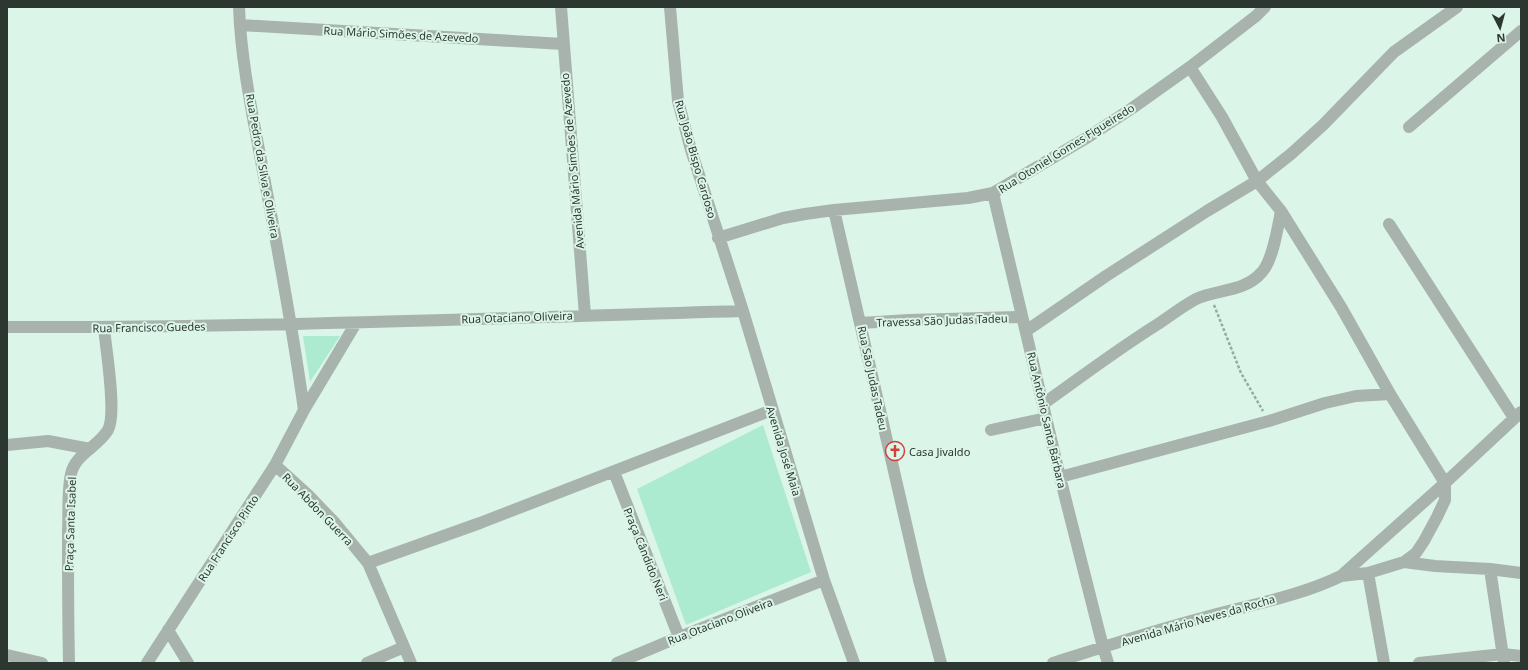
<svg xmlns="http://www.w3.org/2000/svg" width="1528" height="670" viewBox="0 0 1528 670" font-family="'Noto Sans',sans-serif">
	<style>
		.green { fill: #acebd0 }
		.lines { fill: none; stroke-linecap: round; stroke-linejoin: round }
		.path { stroke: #98aba1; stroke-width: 2.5; stroke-dasharray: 3 2; stroke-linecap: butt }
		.minor { stroke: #a8b3ae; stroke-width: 12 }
		.labels { text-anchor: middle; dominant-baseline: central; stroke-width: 4; stroke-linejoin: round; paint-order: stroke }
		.street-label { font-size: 11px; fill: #2d3732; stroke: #dcf5e9 }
		.poi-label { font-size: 11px; fill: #2d3732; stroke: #dcf5e9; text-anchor: start }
	</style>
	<rect width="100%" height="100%" fill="#dcf5e9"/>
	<!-- green -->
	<path class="green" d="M303,336H340L310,382Z
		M763,425L811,572L686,625L637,489Z"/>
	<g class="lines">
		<!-- path -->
		<path class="path" d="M1214,305L1241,373L1263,411"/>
		<!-- minor -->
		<path class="minor" d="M239,7C241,64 254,121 264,177C279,255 293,332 304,410
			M561,7L585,315
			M670,7L678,101L691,150L743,311L824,580L854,663
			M240,25L563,44
			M1190,67L1222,117L1257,181L1281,211L1341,307L1390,394L1445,483V500L1437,517L1424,541L1416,553L1404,562
			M1409,127L1521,31
			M993,193L1060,477L1103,647L1108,663
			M834,210L919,580L941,663
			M1389,224L1514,418
			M718,238L783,218L805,214L834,210L968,198L993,193L1088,137L1131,109L1190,67L1256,16L1265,7
			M861,323L909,320L1022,317
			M7,327C252,328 498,318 743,311
			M1026,331L1106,276L1207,211L1257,181L1291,154L1323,125L1394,52L1457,7
			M1043,404C1081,377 1118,349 1158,324C1170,316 1183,306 1196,299C1219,289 1245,292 1262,272C1273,260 1278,226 1281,211
			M991,430L1046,418
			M7,445L48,441L90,449
			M275,465L308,495L335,523L368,563L411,663
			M614,472L679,637
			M1060,477L1269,421L1325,403L1356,396L1390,394
			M368,563L480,523L772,410
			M1490,569L1504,663
			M1368,573L1384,663
			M1341,576L1368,573L1404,562L1435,566L1490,569L1521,573
			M168,630L188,663
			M7,655L42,663
			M69,663C68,619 68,576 68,532C69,513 67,492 71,474C75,454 98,447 108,430C117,414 106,349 104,328
			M147,663L275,465L304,410L356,323
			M367,663L404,647
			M617,663L679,637L824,580
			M1053,663C1103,647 1152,631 1202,618C1248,605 1298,597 1341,576L1445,483L1521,412
			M1419,663L1503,654L1521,656"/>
	</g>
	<!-- icons -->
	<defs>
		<symbol id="church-ring" viewBox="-11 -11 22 22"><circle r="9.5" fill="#dcf5e9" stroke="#d1433a" stroke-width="1.5"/><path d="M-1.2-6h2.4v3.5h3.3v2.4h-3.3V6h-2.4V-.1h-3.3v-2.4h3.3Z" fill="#d1433a"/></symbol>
	</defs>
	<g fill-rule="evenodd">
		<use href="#church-ring" x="884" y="440" width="22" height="22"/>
	</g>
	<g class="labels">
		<!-- street labels -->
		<g class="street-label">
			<text transform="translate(401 34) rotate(3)">Rua Mário Simões de Azevedo</text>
			<text transform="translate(1066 148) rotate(-32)">Rua Otoniel Gomes Figueiredo</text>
			<text transform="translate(696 159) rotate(74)">Rua João Bispo Cardoso</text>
			<text transform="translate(572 161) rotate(-95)">Avenida Mário Simões de Azevedo</text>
			<text transform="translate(263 166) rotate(80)">Rua Pedro da Silva e Oliveira</text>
			<text transform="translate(517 317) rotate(-2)">Rua Otaciano Oliveira</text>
			<text transform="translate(942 320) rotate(-2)">Travessa São Judas Tadeu</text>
			<text transform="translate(149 327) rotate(-1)">Rua Francisco Guedes</text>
			<text transform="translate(873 378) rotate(78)">Rua São Judas Tadeu</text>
			<text transform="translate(1047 420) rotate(77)">Rua Antônio Santa Bárbara</text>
			<text transform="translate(784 451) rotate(73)">Avenida José Maia</text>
			<text transform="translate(318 509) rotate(46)">Rua Abdon Guerra</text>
			<text transform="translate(70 524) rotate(-88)">Praça Santa Isabel</text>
			<text transform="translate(228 538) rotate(-57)">Rua Francisco Pinto</text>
			<text transform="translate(646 554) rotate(68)">Praça Cândido Neri</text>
			<text transform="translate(1198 620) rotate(-16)">Avenida Mário Neves da Rocha</text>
			<text transform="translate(720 621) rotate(-21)">Rua Otaciano Oliveira</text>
		</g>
		<!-- poi labels -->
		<g class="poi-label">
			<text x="909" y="451">Casa Jivaldo</text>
		</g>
	</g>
	<!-- border -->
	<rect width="1528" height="670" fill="none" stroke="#2d3732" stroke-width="16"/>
	<!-- north arrow -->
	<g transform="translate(1500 28) rotate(174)" stroke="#dcf5e9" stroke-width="3" paint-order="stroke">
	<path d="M0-3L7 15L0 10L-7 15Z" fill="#2d3732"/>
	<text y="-6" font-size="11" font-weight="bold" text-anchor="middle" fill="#2d3732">N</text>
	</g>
</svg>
